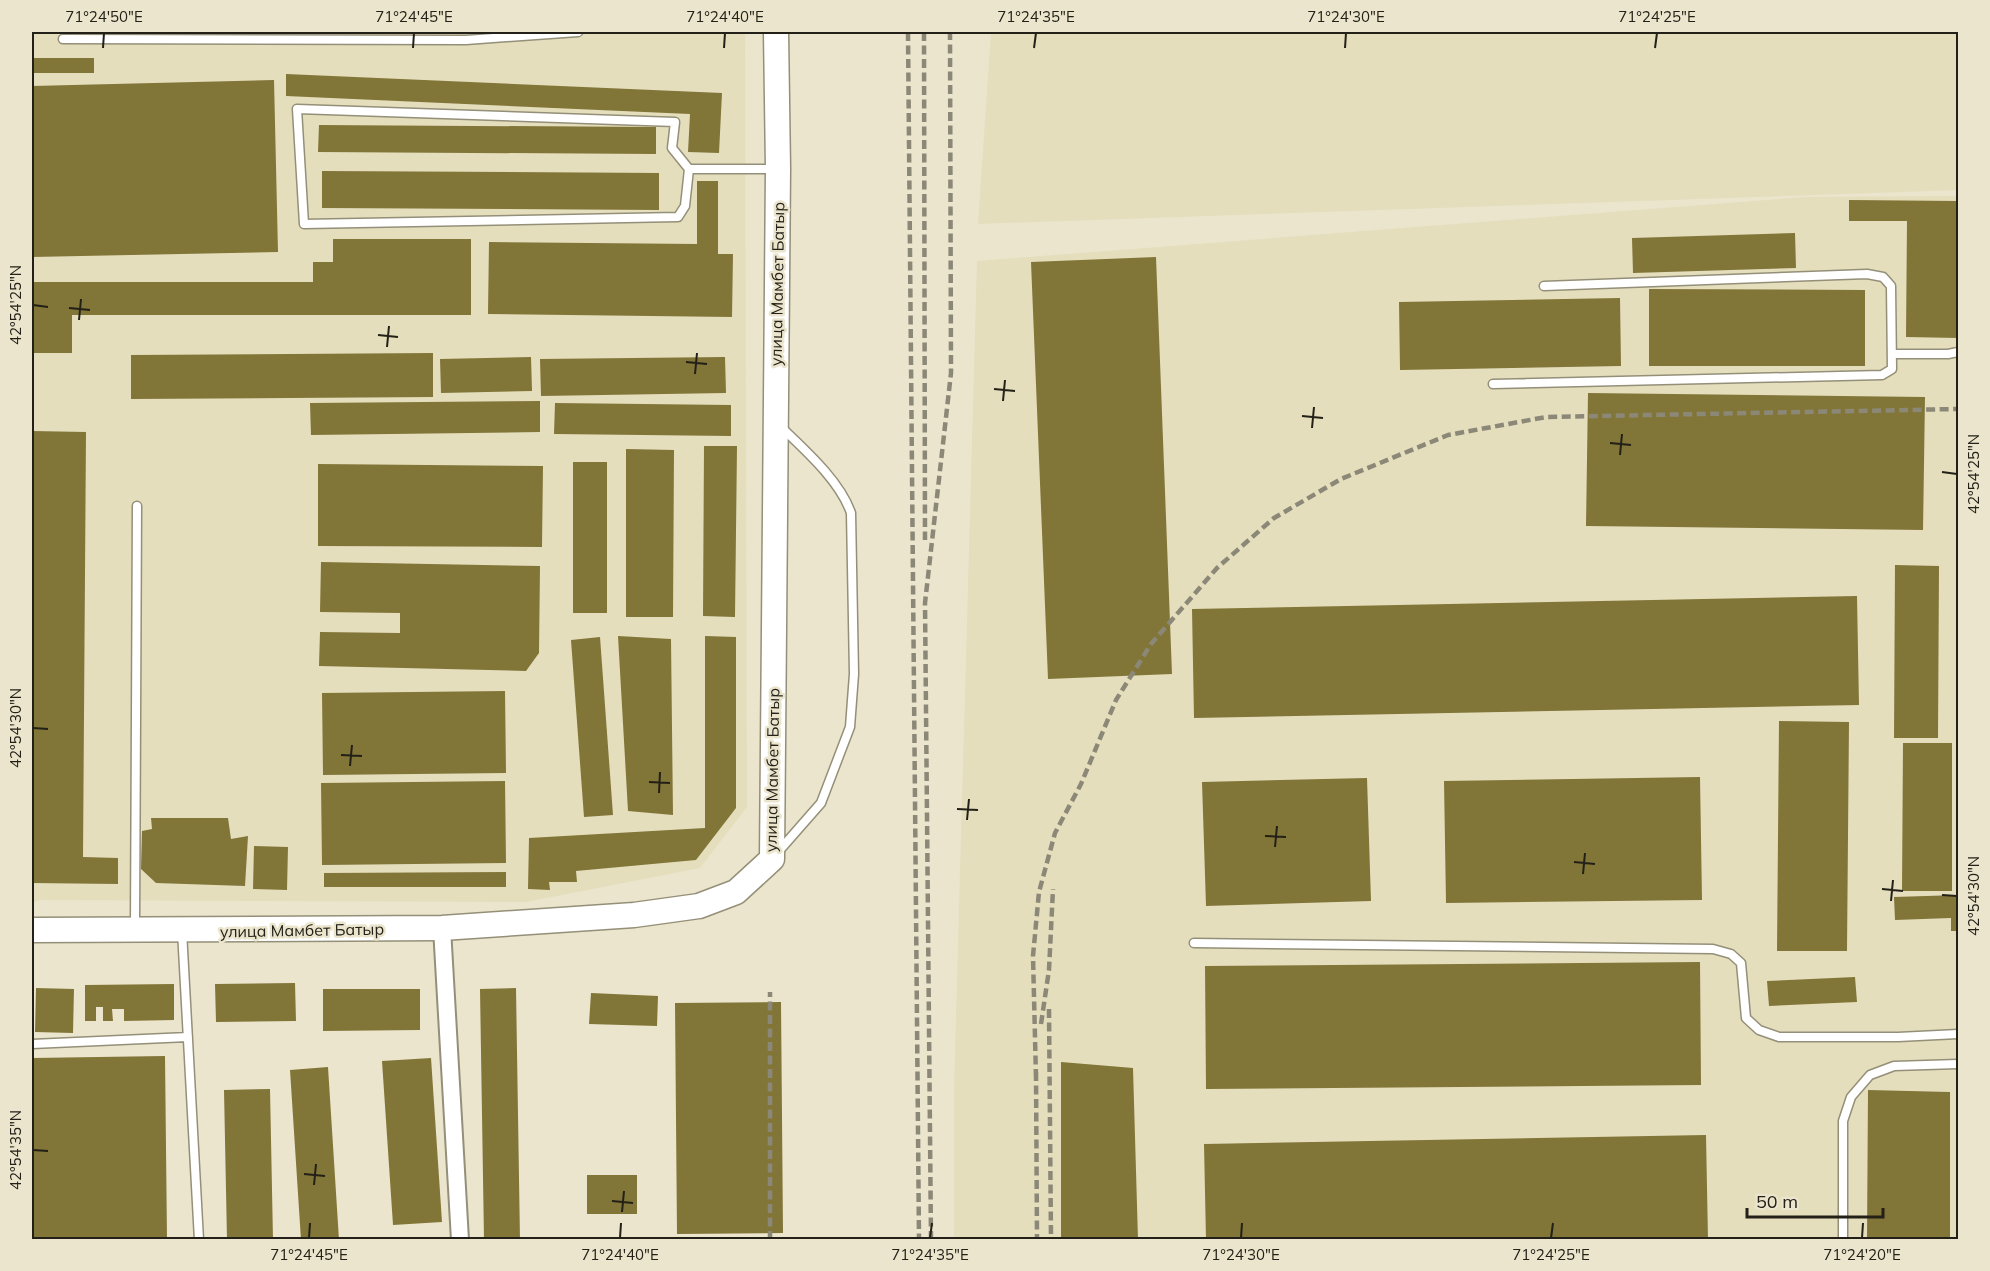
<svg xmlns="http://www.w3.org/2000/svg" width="1990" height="1271" viewBox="0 0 1990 1271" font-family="Mulish,sans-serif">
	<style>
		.built { fill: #e4debd }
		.building { fill: #827538 }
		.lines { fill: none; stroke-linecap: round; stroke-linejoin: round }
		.lane-casing { stroke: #948f78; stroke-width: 11 }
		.street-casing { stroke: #948f78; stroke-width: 20 }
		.secondary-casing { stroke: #948f78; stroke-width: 27 }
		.lane { stroke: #fff; stroke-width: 8 }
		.street { stroke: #fff; stroke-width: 16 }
		.secondary { stroke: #fff; stroke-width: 24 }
		.rail { stroke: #8c8877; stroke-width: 4.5; stroke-dasharray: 9 4.5; stroke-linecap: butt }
		.ticks { fill: none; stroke: #222017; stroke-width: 2 }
		.labels { text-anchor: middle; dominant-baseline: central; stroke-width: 5; stroke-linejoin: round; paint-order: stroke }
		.street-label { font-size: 16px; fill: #222017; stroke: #ebe5cd }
		.neatline { fill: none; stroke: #222017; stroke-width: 2 }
		.ticks-label { font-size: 15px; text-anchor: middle; fill: #222017 }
	</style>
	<rect width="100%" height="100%" fill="#ebe5cd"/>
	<!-- built -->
	<path class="built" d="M32,32H745L747,807L700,868L526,902L41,900L32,903Z
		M991,32H1958V190L978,224Z
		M1958,196V1239L954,1240V1088L977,261L1805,197Z"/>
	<!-- building -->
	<path class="building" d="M32,58H94V73H32Z
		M286,74L722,93L719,153L688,152L690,114L286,96Z
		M274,80L278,252L32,257V86Z
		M319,125L656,127V154L318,152Z
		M322,171L659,173V210L322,208Z
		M697,181H718V254H733L732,317L488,314L489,242L697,244Z
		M1849,200L1958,201V338L1906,337L1907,221H1849Z
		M1795,233L1796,268L1633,273L1632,238Z
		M333,239H471V315H72V353H32V282H313V262H333Z
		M1156,257L1172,674L1048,679L1031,262Z
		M1649,289L1865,290V366H1649Z
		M1620,298L1621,366L1400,370L1399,302Z
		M433,353V397L131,399V355Z
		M531,357L532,391L441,393L440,359Z
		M725,357L726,393L541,396L540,359Z
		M1588,393L1925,397L1923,530L1586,526Z
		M540,401V432L311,435L310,403Z
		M555,403L731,405V436L554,434Z
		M32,431L86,432L83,857L118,858V884L32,883Z
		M704,446H737L735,617L703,616Z
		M626,449L674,450L673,617H626Z
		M573,462H607V613H573Z
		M318,464L543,466L542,547L318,546Z
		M321,562L540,566L539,653L526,671L319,666L320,632L400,633V613L320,612Z
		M1895,565L1939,566L1938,738H1894Z
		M1857,596L1859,705L1194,718L1192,609Z
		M618,636L671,639L673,815L628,811Z
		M705,636L736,637V808L696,860L576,871L577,882H549L550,890L528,889L529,838L705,828Z
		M600,637L613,815L584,817L571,640Z
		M505,691L506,773L323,775L322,693Z
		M1779,721L1849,722L1847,951H1777Z
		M1903,743H1952V891H1902Z
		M1700,777L1702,900L1446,903L1444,781Z
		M1367,778L1371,901L1206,906L1202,782Z
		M505,781L506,863L322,865L321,783Z
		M151,818H228L231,839L248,836L245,886L156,883L141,869L142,831L152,829Z
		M254,846L288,847L287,890L253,889Z
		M506,872V887H324V873Z
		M1958,895V931H1951V918L1895,920L1894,897Z
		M1700,962L1701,1085L1206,1089L1205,966Z
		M1855,977L1857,1002L1769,1006L1767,981Z
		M295,983L296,1021L216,1022L215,984Z
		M174,984V1020L124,1021V1009H112L113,1021H103V1007H96V1021H85V985Z
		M36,988L74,989L73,1033L35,1032Z
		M516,988L520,1240H484L480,989Z
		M323,989H420V1030L323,1031Z
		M591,993L658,996L657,1026L589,1024Z
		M781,1002L783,1233L677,1234L675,1003Z
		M165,1056L167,1240H32V1058Z
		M431,1058L442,1222L393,1225L382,1061Z
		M1061,1062L1133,1068L1138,1240H1061Z
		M328,1067L339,1240H301L290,1070Z
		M270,1089L273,1240H227L224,1090Z
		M1868,1090L1950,1092V1240H1867Z
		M1706,1135L1708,1240H1206L1204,1144Z
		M587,1175H637V1214H587Z"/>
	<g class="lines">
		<defs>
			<path id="lane" d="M63,39L466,40L578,32
				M689,169L685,206L678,217L304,224L297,109L675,122L672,148L689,169H775
				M1893,354H1948L1958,352
				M1493,384L1882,375L1892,369L1891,286L1883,277L1867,274L1544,286
				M778,852L821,803L850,727L854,674L851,513C840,481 805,450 781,427
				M135,927L137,506
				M182,931L199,1240
				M1194,943L1713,949L1731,954L1741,963L1746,1018L1759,1030L1779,1037H1898L1958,1034
				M32,1044L188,1037
				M1843,1240V1121L1851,1097L1870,1075L1894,1066L1958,1064"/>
			<path id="street" d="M442,928L460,1240"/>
			<path id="secondary" d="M32,930L442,928L634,915L699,906L736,892L772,859L778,169L776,32"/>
		</defs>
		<!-- lane casing -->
		<use href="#lane" class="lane-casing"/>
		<!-- street casing -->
		<use href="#street" class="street-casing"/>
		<!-- secondary casing -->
		<use href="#secondary" class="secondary-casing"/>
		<!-- lane -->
		<use href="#lane" class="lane"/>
		<!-- street -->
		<use href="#street" class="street"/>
		<!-- secondary -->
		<use href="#secondary" class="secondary"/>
		<!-- rail -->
		<path class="rail" d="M908,32L919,1240
			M924,32L925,540
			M1049,1009L1051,1240
			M1041,1024L1049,970L1053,889
			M1036,1072L1037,1240
			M1036,1078L1033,956L1039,892L1055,833L1081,784L1116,700L1151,644L1217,568L1274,518L1341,479L1448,435L1546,417L1958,409
			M770,1240V992
			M931,1240L925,603L951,373L950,32"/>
	</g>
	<!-- ticks -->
	<path class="ticks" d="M103,48L104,33M413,48L414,33M724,48L725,33M1034,48L1036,33M1345,48L1346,33M1655,48L1657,33M33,305L48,307M69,308L90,310M79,320L81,299M378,335L398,337M387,347L389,326M686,362L707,364M695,374L697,353M994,389L1015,391M1003,401L1005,380M1302,416L1323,418M1312,428L1314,407M1610,443L1631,445M1620,455L1622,434M1942,472L1957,474M33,728L48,729M341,755L362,756M350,766L352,745M649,782L670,783M659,793L660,772M957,809L978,810M967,820L969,799M1265,836L1286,837M1275,847L1277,826M1574,862L1595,864M1583,874L1585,853M1882,889L1903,891M1942,895L1957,896M1891,901L1893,880M33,1150L48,1151M304,1174L325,1176M314,1185L316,1164M612,1201L633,1203M622,1212L624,1191M309,1238L310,1223M620,1238L621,1223M930,1238L932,1223M1241,1238L1242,1223M1551,1238L1553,1223M1862,1238L1863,1223"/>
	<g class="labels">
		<!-- street labels -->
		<g class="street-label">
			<text transform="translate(777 284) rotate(-89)">улица Мамбет Батыр</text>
			<text transform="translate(772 770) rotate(-89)">улица Мамбет Батыр</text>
			<text transform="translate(302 930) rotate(-1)">улица Мамбет Батыр</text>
		</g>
	</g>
	<!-- border -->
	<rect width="1990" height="1271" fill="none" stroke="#ebe5cd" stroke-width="66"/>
	<!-- scale -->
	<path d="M1747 1208v9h136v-9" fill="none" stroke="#222017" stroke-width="3"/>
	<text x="1756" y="1208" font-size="18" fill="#222017" stroke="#ebe5cd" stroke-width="4.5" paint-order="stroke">50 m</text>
	<rect x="33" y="33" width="1924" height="1205" class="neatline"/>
	<g class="ticks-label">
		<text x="104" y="22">71°24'50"E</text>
		<text x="414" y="22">71°24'45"E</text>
		<text x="725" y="22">71°24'40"E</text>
		<text x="1036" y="22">71°24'35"E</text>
		<text x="1346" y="22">71°24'30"E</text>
		<text x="1657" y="22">71°24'25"E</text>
		<text transform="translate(16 305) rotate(-90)" y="5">42°54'25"N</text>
		<text transform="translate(1974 474) rotate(-90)" y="5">42°54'25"N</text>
		<text transform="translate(16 728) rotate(-90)" y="5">42°54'30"N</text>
		<text transform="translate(1974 896) rotate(-90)" y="5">42°54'30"N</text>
		<text transform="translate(16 1150) rotate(-90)" y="5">42°54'35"N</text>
		<text x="309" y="1260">71°24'45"E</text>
		<text x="620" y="1260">71°24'40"E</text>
		<text x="930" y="1260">71°24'35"E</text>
		<text x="1241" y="1260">71°24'30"E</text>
		<text x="1551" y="1260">71°24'25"E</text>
		<text x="1862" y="1260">71°24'20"E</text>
	</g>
</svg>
